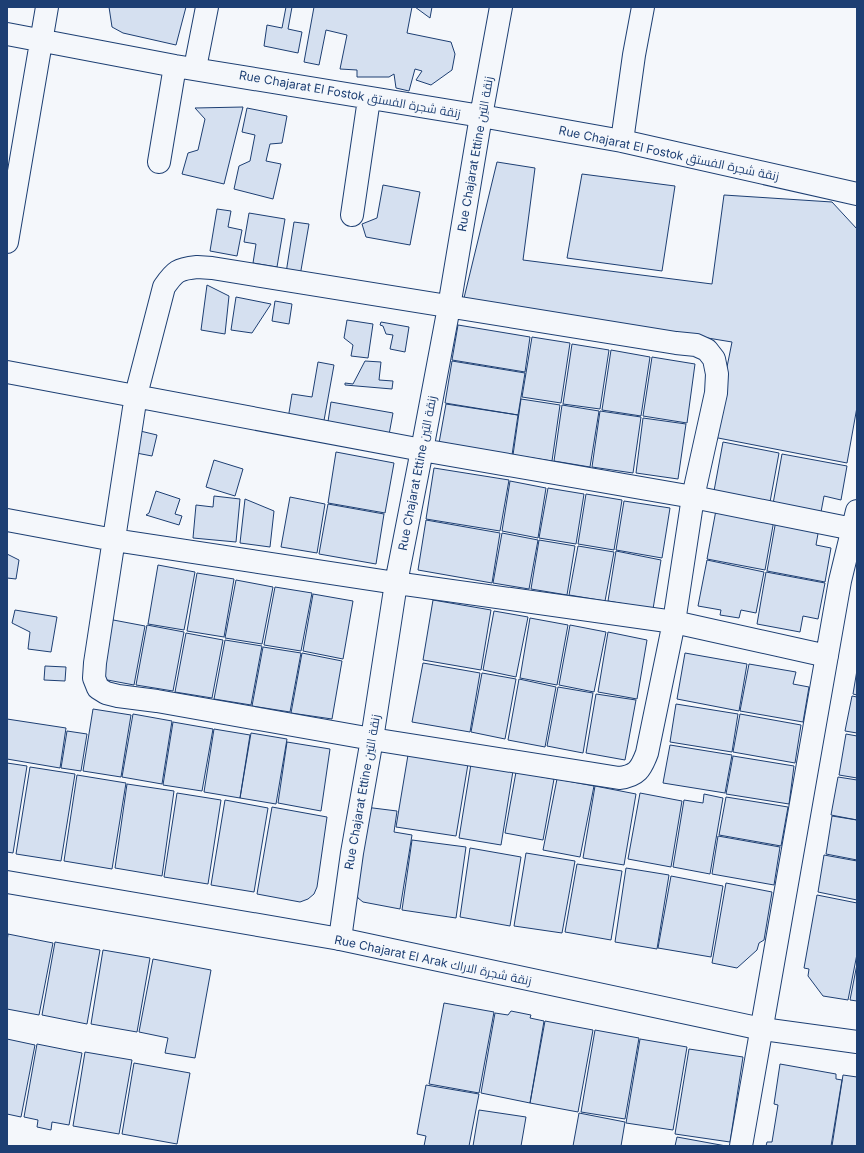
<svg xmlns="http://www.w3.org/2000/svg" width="864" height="1153" viewBox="0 0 864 1153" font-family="Inter,Cairo,sans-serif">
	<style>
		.building { fill: #d5e0f0; stroke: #1d3f73 }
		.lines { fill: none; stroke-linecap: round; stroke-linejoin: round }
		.minor-casing { stroke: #1d3f73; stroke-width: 24 }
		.tertiary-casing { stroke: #1d3f73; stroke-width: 24 }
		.minor { stroke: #f4f7fb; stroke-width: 22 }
		.tertiary { stroke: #f4f7fb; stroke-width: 22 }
		.labels { text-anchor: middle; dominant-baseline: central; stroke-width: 3; stroke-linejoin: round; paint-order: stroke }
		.street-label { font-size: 12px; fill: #1d3f73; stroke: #f4f7fb }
	</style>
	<rect width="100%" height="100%" fill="#f4f7fb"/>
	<!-- building -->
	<path class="building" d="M109,7H186L176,45L123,33L112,27Z
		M286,7H292L288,29L302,32L298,53L264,46L267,25L282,28Z
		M314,7H412L407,33L451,42L455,54L452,70L431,85L416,80L422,71L415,69L409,91L396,88L394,74L389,77H357V70L340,69L347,35L326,30L319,65L304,62Z
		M415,7H432L430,18Z
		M243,107L224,184L182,174L188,153L198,150L205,119L195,108Z
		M247,108L287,116L282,143L270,144L266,161L281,164L273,199L234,189L239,166L250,161L255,135L242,132Z
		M497,162L535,168L523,260L712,284L724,195L832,202L857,229V407L847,463L713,437L732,342L464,298Z
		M582,174L675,186L662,271L567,258Z
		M383,185L420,192L410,245L366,237L362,224L377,218Z
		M217,209L231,211L228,227L242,230L237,256L210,251Z
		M249,213L285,219L277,267L253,263L256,244L244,242Z
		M294,222L309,224L300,276L286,273Z
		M207,285L229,296L225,334L201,330Z
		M236,297L271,304L252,333L231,330Z
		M275,301L292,304L289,324L272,321Z
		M347,320L373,324L368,358L351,356L353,345L344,338Z
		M381,322L409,327L405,352L390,349L393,335L386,334L383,326L380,325Z
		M458,325L530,337L525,372L452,360Z
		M532,337L570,343L561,403L522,397Z
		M572,344L609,350L600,409L563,404Z
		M611,350L650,357L641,416L602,410Z
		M652,357L695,364L687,423L643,416Z
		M365,361L381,362L379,380L393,381L392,389L345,385V383L353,384Z
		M452,361L525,373L518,415L445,403Z
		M318,362L334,365L323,426L288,419L292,394L312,397Z
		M521,399L560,405L552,461L513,455Z
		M331,402L393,413L388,440L327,428Z
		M446,404L518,415L512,455L439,443Z
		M562,405L599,411L590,467L554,461Z
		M600,411L641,417L633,473L592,467Z
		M643,418L686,424L678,479L636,473Z
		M136,430L157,435L152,456L131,452Z
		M723,442L779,453L770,502L714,491Z
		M336,452L394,463L385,513L328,503Z
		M782,454L847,466L841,500L824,496L821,512L773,504Z
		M214,460L243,469L235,496L206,487Z
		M434,468L509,480L500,531L426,519Z
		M510,481L546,488L538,538L502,531Z
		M548,488L584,494L576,544L539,538Z
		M156,491L180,499L175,514L182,516L179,525L146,515L149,513Z
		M586,494L622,500L614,550L578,544Z
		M214,496L240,499L236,542L193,538L196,505L213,507Z
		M290,497L325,504L317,553L281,547Z
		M245,499L274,511L270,547L240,543Z
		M624,501L670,508L662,558L616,550Z
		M328,504L384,514L376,564L319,554Z
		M716,510L774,520L765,570L707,559Z
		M426,520L500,533L492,583L418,570Z
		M776,520L819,528L816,545L831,548L825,582L767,571Z
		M502,533L538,540L529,589L493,583Z
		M539,540L575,546L567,595L531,589Z
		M578,546L614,552L605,601L569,595Z
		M616,551L661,560L653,609L608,601Z
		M7,554L19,560L16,579L7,578Z
		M707,560L764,572L756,613L741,610L739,618L720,615L721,610L698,606Z
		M158,565L195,572L184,630L148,624Z
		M766,572L825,583L818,619L803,616L800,632L757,624Z
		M197,573L234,579L224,637L187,631Z
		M236,580L273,587L262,644L225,638Z
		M275,587L312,593L301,651L264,645Z
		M313,594L353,601L343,659L303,651Z
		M433,600L491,610L481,670L423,660Z
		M15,610L57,617L51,652L28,649L30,632L12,623Z
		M494,611L528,617L516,677L483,670Z
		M530,618L568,625L557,685L520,678Z
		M108,619L145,626L134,685L97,678Z
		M147,625L184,632L173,691L136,685Z
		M570,625L606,632L594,692L559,685Z
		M608,632L647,640L637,699L598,692Z
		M186,633L223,640L212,698L175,692Z
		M225,640L262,646L251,705L214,699Z
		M263,647L301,653L290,712L252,706Z
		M302,653L342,661L332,719L291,713Z
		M685,653L747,664L739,711L677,699Z
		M423,663L480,673L470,732L412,722Z
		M749,664L796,672L793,684L809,687L803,722L740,711Z
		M45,666L66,667L65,681L44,680Z
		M857,670V695L853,694Z
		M482,673L516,679L505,739L471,732Z
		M519,679L556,687L545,747L508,740Z
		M558,687L593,693L583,753L547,746Z
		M596,694L636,700L625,760L586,753Z
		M852,696L857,697V733L845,731Z
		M676,704L738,714L732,752L670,742Z
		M93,709L131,715L121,777L83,771Z
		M133,714L172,721L162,784L122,777Z
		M740,714L801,725L795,763L733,752Z
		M7,719L66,728L60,768L7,759Z
		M173,722L213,729L202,791L163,785Z
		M214,729L250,735L240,798L204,792Z
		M67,731L87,734L81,771L61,768Z
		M251,733L287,739L276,804L240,798Z
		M846,734L857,736V778L839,775Z
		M287,742L330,749L321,811L278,803Z
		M670,745L732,755L725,793L663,783Z
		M408,755L468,764L456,836L396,827Z
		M733,756L794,766L789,804L726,794Z
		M7,763L27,766L13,853L7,852Z
		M471,764L513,771L501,845L459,838Z
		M30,767L75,774L61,861L16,854Z
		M516,772L554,779L543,840L505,833Z
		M77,775L126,783L112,869L64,861Z
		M838,777L857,780V820L831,815Z
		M557,779L594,786L580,857L543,850Z
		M127,784L174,791L162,876L115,868Z
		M595,786L636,794L624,865L583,858Z
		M177,793L221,800L208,884L164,877Z
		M640,793L682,801L671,867L628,859Z
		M704,794L723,798L710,874L673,867L684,800L703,803Z
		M726,797L788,807L781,846L719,835Z
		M225,800L268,808L254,892L211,885Z
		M272,807L327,817L317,887L314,894L308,899L300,902L257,894Z
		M365,807L397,811L394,832L412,835L400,909L363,902L358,898L355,890Z
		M832,816L857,820V860L826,854Z
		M718,836L780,847L774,885L712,874Z
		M412,840L466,847L456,918L402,910Z
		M470,848L521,857L510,926L460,917Z
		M526,853L575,861L562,933L514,926Z
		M824,855L857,861V900L818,892Z
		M577,864L622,871L611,940L565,932Z
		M626,868L669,875L657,949L615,942Z
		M671,876L723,886L711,957L658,948Z
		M726,883L772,892L764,940L759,943L757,950L737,968L712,963Z
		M817,895L857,903V954L848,1000L823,996L808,976L809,969L804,968Z
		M8,934L53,943L39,1015L7,1009V942Z
		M55,942L100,950L87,1024L42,1015Z
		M103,950L150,958L137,1032L91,1024Z
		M153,959L211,970L195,1058L165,1053L168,1038L139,1032Z
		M857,964V1001L850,1000Z
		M444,1003L494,1012L479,1093L429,1084Z
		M511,1011L531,1015L530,1018L544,1021L530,1103L481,1093L495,1013L508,1015Z
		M545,1021L593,1030L578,1112L530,1103Z
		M595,1030L639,1038L625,1119L581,1112Z
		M7,1039L35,1045L21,1117L7,1114Z
		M640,1039L687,1047L673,1130L626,1123Z
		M37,1044L82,1053L69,1125L52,1122L51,1130L37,1127L38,1120L24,1117Z
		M689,1049L743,1057L730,1142L675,1134Z
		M85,1052L132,1060L119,1134L73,1126Z
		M134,1063L190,1073L177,1144L122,1134Z
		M780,1064L836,1074V1079L842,1080L831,1146H766L767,1142H772L778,1105L774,1104Z
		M843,1075L857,1077V1146H832Z
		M426,1085L479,1094L469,1146H424L426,1136L417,1134Z
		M479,1110L526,1117L521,1146H473Z
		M579,1113L625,1122L621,1146H573Z
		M677,1137L726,1146H675Z"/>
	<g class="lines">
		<defs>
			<path id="minor" d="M7,34L175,66L481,116L622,141L857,194
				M195,68L207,7
				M622,141L634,55L643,7
				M159,162L175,66
				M352,215L369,99
				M7,242L47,7
				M197,267L212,268L676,343L696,345L707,350L714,359L717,374L716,393L693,497L674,622L647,753C641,769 637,776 619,778L372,739L157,701L118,696L106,693L98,688L94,678L95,663L136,395L164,287C175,271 178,269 197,267Z
				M7,372L422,450L693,497L853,529
				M7,520L114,540L396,583L674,622L827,656
				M340,939L352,853L372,739L396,583L422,450L449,307L481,116L501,7
				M741,1146L840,581L857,511"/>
			<path id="tertiary" d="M7,882L340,939L762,1029L857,1042"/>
		</defs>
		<!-- minor casing -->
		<use href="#minor" class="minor-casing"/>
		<!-- tertiary casing -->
		<use href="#tertiary" class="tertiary-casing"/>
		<!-- minor -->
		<use href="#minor" class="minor"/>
		<!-- tertiary -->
		<use href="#tertiary" class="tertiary"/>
	</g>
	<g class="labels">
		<!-- street labels -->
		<g class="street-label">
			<text transform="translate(350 94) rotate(10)">Rue Chajarat El Fostok زنقة شجرة الفستق</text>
			<text transform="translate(669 153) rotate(12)">Rue Chajarat El Fostok زنقة شجرة الفستق</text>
			<text transform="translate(475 154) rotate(-80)">Rue Chajarat Ettine زنقة التين</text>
			<text transform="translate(417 473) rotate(-79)">Rue Chajarat Ettine زنقة التين</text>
			<text transform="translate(362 792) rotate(-80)">Rue Chajarat Ettine زنقة التين</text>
			<text transform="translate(433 960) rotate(12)">Rue Chajarat El Arak زنقة شجرة الاراك</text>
		</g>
	</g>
	<!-- border -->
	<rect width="864" height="1153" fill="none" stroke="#1d3f73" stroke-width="16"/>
</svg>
